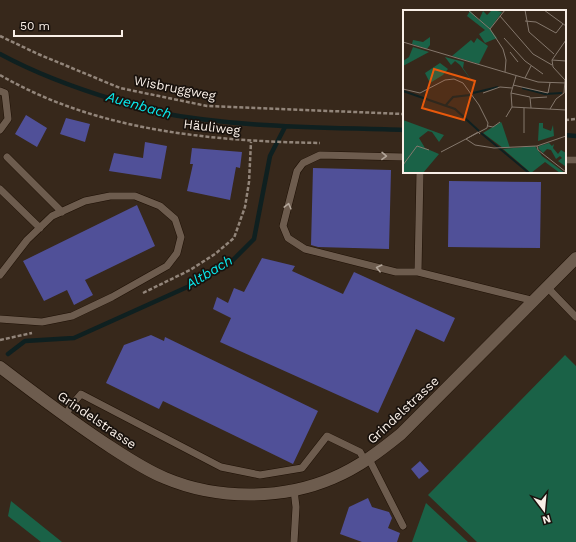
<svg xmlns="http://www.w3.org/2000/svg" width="576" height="542" viewBox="0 0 576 542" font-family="'Work Sans',sans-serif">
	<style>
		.green { fill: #1a6247 }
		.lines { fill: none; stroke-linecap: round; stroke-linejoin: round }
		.stream { stroke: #0f2020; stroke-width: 4.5 }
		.building { fill: #505098 }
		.lane-casing { stroke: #1e1005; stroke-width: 8 }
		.street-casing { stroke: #1e1005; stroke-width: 13 }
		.path { stroke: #92857a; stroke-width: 2.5; stroke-dasharray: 4 2; stroke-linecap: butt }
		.lane { stroke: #6d5c4e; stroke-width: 7 }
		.street { stroke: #6d5c4e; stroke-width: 12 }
		.oneway { stroke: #b3a69a }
		.labels { text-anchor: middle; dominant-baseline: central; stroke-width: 3.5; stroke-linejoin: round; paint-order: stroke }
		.street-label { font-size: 13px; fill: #f9efe7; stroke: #19120d }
		.water-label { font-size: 14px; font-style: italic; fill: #09eaee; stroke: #19120d }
		.inset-river { fill: none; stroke: #0f2020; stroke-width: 2 }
		.inset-road { fill: none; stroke: #85786d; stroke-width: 1 }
		.view { fill: #e8590c; fill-opacity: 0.15; stroke: #e8590c; stroke-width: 2 }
		.inset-edge { fill: none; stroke: #f9efe7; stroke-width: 2 }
	</style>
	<rect width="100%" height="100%" fill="#37281b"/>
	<!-- green -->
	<path class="green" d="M565,355L576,366V542H477L428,495Z
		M11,501L62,542H41L8,516Z
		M426,503L468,542H412Z"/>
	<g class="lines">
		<!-- stream -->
		<path class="stream" d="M0,54C37,74 75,88 115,100C129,104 142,110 156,112C238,128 321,127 404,130
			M565,135L576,136
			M8,354L25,341L74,338L194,284L232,261L254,239L270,156L285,127"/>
	</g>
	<!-- building -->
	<path class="building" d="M26,115L47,128L37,147L15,134Z
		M66,118L90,124L85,142L60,134Z
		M145,142L167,146L161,179L109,171L114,153L143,158Z
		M192,148L242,152L240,168L236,167L230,200L187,191L193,164H190Z
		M313,168L391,170L389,249L318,247L311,245Z
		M449,181L541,182L540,248L448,247Z
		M137,205L155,246L85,280L93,295L74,305L67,290L44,301L23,261Z
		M262,258L295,266L292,271L343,294L354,272L455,318L444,342L416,329L378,413L220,342L231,318L213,309L217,297L228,303L234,288L244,292Z
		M151,335L164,341L165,337L318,411L293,464L163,401L159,409L106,383L124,345Z
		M420,461L429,471L419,479L411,469Z
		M368,498L372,507L389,512L392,518L388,528L400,533L397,542H362L340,534L349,507Z"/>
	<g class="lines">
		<defs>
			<path id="lane" d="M0,91L5,93L8,119L0,130
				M7,157L62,212
				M404,157L320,155L303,163L297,171L283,226L288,238L305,249L396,272H418
				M565,160H576
				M420,172L418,272L535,301
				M0,189L40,228
				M0,275L27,240L52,216L85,201L110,196H135L160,206L175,219L181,237L177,253L167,266L112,297L72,316L42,322L0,319
				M548,288L576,317
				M65,417L70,407L81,394L221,467L260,475L302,468L327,436L360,452L365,461
				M369,459L403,526
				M294,542L296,507L294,490"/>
			<path id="street" d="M0,367C34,393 67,418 103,442C123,455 143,469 165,478C217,500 282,500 333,478C359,467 380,451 401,434L576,258"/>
		</defs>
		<!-- lane casing -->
		<use href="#lane" class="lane-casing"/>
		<!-- street casing -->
		<use href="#street" class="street-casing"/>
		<!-- path -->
		<path class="path" d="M0,36L38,54L120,88L207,106L404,114
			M0,75C97,131 209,141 320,143
			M565,120L576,119
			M143,293L190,270L215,254L234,238L245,207L249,182L251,142
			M0,340L32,333"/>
		<!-- lane -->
		<use href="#lane" class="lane"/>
		<!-- street -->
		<use href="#street" class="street"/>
	</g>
	<!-- one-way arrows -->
	<defs><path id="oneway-chevron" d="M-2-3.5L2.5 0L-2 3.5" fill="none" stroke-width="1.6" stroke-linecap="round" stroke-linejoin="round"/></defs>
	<g class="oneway">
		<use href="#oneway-chevron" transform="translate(384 156) rotate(1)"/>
		<use href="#oneway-chevron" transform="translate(288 206) rotate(-76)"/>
		<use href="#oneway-chevron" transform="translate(379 268) rotate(-166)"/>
	</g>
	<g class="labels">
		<!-- street labels -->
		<g class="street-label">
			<text transform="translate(175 88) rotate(11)">Wisbruggweg</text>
			<text transform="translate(212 127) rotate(7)">Häuliweg</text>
			<text transform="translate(403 410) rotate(-43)">Grindelstrasse</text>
			<text transform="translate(97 420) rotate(34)">Grindelstrasse</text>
		</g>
		<!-- water labels -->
		<g class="water-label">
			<text transform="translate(139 105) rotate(16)">Auenbach</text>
			<text transform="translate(209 272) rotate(-31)">Altbach</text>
		</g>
	</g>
	<!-- overview -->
	<g transform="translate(403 10)">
		<rect width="163" height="163" fill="#37281b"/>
		<path d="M89,0L99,2L87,19L94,28L82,33L76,24L82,20L64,6L67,1L76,10L80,1L84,5ZM27,27V35L24,39L9,34L10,30L20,32ZM74,28L85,36L76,54L49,46L68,30L71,33ZM10,37L26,42L0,56V51L6,47ZM42,47L61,52L60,58L71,74L57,55L52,51L48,55ZM37,53L45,59L40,65L27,73L22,63ZM0,110L41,125L36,132L29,122L25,121L16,128L22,138L36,144L20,163H0ZM98,112L99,114L107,138H100L80,123ZM136,113H140V118L148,121L150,115L151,126L135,131ZM146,133L149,136L151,134L150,138L155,144L158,140L163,143L162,156L155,151L159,148L157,146L153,149L148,140L144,139L140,143L135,138L136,136ZM132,136L139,146L162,163H157L142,152L128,163L100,139Z" fill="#1a6247"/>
		<path class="inset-river" d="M119,78L142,84L159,83M0,81L52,99L76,121M70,83L95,77M43,95L50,87L67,85M78,123L126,163"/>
		<path class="inset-road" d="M65,0L87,19L100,39L103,50L102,62M122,0L126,22L151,44M141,0L163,16M97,6L130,44L149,55M122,11L133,12L153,23L160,14M87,19L102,0M101,28L122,51L140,64M0,32L135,72L163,73M107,42L115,52M149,50L163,51M122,68L128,56M110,75L145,83L147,73M0,79L17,83L42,70L51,69L60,73L76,95L85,113L84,118L38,142M80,83L97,77L109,78M108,83L127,87L128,98M161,83L162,70L150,57L149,50L163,30M128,88L144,87M109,97L163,100M147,99L153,89L161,83M103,107L109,97L108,83L113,66M85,116L90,117L97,112M121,123V98M77,124L75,122L63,129L72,135L91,138L134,136M134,136L135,140L163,162M134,136L163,126M0,155L14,136L26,140"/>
		<path class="view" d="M31,59L72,71L61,110L19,98Z"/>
		<rect width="163" height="163" class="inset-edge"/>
	</g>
	<!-- north arrow -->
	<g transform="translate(544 510) rotate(164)" stroke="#19120d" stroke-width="3" paint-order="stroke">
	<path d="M0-3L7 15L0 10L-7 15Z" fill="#f9efe7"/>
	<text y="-6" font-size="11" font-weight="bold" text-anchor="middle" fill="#f9efe7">N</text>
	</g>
	<!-- scale -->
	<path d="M14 30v6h108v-6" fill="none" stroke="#f9efe7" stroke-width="2"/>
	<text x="20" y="30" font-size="12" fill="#f9efe7" stroke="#19120d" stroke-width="3" paint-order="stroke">50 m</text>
</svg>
